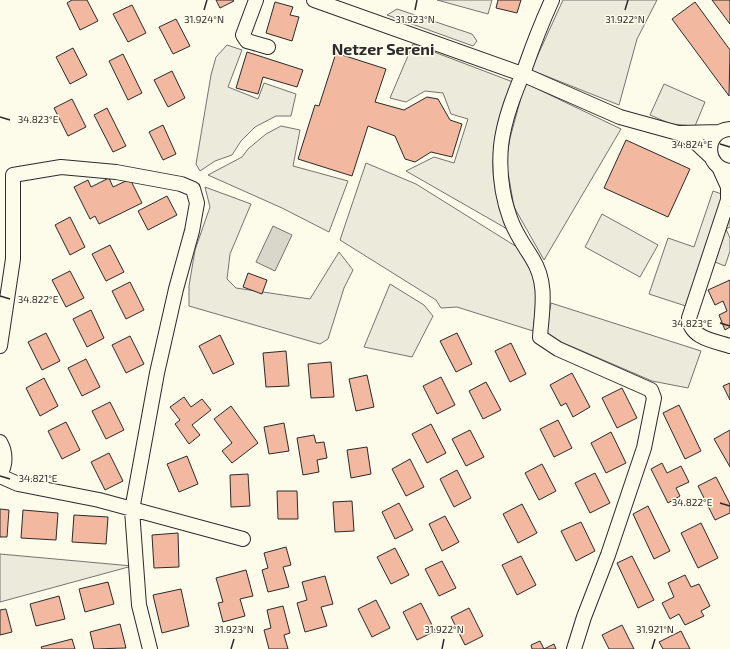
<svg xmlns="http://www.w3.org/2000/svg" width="730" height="649" viewBox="0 0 730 649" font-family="'Exo 2',sans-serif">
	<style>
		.green { fill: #ecebdb; stroke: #74746e }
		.parking { fill: #eceadb; stroke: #74746e }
		.water { fill: #d8d7c9; stroke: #74746e }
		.building { fill: #f2b8a0; stroke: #2b2b2b }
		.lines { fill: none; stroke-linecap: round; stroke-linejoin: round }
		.minor-casing { stroke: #2b2b2b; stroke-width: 16 }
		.minor { stroke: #fdfbea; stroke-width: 14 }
		.ticks { fill: none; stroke: #2b2b2b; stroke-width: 1.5 }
		.labels { text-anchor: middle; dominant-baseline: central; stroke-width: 3; stroke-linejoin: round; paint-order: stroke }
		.quarter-label { font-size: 16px; font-weight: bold; fill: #2b2b2b; stroke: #fdfbea }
		.ticks-label { font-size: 10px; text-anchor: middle; fill: #2b2b2b; stroke: #fdfbea; stroke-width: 3; stroke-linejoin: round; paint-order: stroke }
	</style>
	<rect width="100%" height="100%" fill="#fdfbea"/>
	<!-- green -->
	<path class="green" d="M437,0H492L488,14Z
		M563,0H657L637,39L619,105L531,70Z
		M397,9L472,34L477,41L473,46L387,15Z
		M413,44L513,82C505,110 492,141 493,170C494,191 502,211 509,230L406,171L434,157L454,163L468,119L451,114L443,93L425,91L406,102L390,98Z
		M227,45L242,50L228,87L258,99L264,83L296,94L291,116H276L255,127L241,141L232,155L215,161L200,171L196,164L211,75L216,57Z
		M525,83L621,129L544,260L514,207L506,161L510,138Z
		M281,126L300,130L293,166L348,181L329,232L282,208L208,175L242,157L248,149L266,134Z
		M366,163L416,184L517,247L531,271L538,288L533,331L457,307L441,308L436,300L340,240Z
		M205,187L251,204L230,254L227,279L236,288L310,299L339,252L353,270L344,288L328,339L320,344L189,306V286L195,250L210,207Z
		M602,214L658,245L640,277L585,247Z
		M390,284L424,305L433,316L412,357L364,347Z
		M551,303L701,351L688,388L652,381L545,335Z
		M0,554L132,566L0,602Z"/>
	<!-- parking -->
	<path class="parking" d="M664,84L705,102L695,126L671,124L650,115Z
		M713,191L730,197V227L726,229L730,238V251L725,266L715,262L698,310L649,294L668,238L694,247Z"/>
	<!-- water -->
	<path class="water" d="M273,226L292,235L275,271L256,262Z"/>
	<!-- building -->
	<path class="building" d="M72,0H87L98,21L80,30L67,3Z
		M216,0H233L234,1L220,8Z
		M498,0H521L517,13L496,8Z
		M712,0H730V24Z
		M275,2L293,7L290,15L299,17L292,41L266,33Z
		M695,2L730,50L729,96L672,19Z
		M132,5L146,33L128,42L113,14Z
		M176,19L190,46L173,54L159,27Z
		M73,48L87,75L70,84L56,57Z
		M247,52L303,70L297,87L263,77L258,94L236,88Z
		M336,53L386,69L375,102L404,110L427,97L438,99L450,120L462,124L452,157L431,152L415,162L405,159L395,136L368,126L352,176L298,159L315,105L319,106Z
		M123,54L142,93L128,100L109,61Z
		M172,71L185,98L168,107L154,80Z
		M72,99L86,127L68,136L54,108Z
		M107,108L126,146L113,152L94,115Z
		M163,125L176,154L163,160L149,132Z
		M626,140L690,169L668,217L604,188Z
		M109,178L113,187L130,179L142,203L99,224L95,216L90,219L74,187L88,180L91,187Z
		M167,196L177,215L148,230L138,211Z
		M70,217L85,247L70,255L55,225Z
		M110,245L124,272L106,281L92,254Z
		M70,271L84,298L66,307L52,280Z
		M248,273L267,280L262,294L243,287Z
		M730,280V327L725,330L719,315L727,311L723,301L715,305L708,290Z
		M130,282L144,310L126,319L112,291Z
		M91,310L104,338L87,347L73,319Z
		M46,333L60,361L42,370L28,342Z
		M457,333L472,364L456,372L440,341Z
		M220,335L234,364L213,374L199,346Z
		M130,336L144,364L126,373L112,345Z
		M511,343L526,374L510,382L495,351Z
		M286,351L289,386L266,387L263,353Z
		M86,359L100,387L82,396L68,368Z
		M331,362L334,397L311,398L308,364Z
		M572,373L590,407L573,417L566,403L561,406L550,385Z
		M367,375L374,407L356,411L349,379Z
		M441,377L455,405L437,414L423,386Z
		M44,378L58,406L40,416L26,388Z
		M486,382L501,410L483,419L469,391Z
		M730,383V400L723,386Z
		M622,388L637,418L617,428L602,398Z
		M184,397L191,407L202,399L211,410L192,425L200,435L189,444L175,424L180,420L170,407Z
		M110,402L124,430L106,439L92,411Z
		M679,405L701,451L685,459L663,413Z
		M231,406L258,443L232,463L222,451L232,443L214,419Z
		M558,420L572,448L554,457L540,429Z
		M66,422L80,450L62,459L48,431Z
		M284,423L289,451L269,454L264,427Z
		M431,424L446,453L427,463L412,434Z
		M470,430L484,457L466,466L452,439Z
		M730,430V467L714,439Z
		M611,432L626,463L606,473L591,443Z
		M314,435L316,443L324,442L327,458L317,460L319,472L303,475L297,438Z
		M367,447L371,474L351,478L347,450Z
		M109,453L123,481L105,490L91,462Z
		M187,456L198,484L179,492L167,464Z
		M410,459L424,487L406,496L392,469Z
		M662,463L667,473L681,466L689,482L676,488L680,496L668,503L651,469Z
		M542,464L556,491L539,500L525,473Z
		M457,470L471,498L454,507L440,479Z
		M595,473L610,503L590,513L575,483Z
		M248,474L250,506L231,507L230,475Z
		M716,477L730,504V513L715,520L698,486Z
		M277,491H297L298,519H278Z
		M352,501L354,531L335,532L333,502Z
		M399,503L413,530L395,539L382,512Z
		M522,504L537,533L518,543L503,514Z
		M648,506L670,551L654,559L633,514Z
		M0,509L9,510L7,537H0Z
		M23,510L58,513L56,540L21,538Z
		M74,515L108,517L106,544L72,542Z
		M445,516L459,542L442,551L429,524Z
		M581,522L595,551L576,561L561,531Z
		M701,523L718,558L698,568L681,533Z
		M178,533L179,567L154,568L152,535Z
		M286,547L291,565L283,567L289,587L268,592L262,570L268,568L264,553Z
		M395,548L409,575L391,584L377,557Z
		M521,556L536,585L517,595L502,565Z
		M632,556L654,600L638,608L617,563Z
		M442,561L456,588L439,596L425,569Z
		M246,570L253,596L240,599L245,616L223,622L218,603L223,602L216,578Z
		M685,575L691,587L699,584L710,606L701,611L704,616L685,625L679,614L670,619L662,603L674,597L668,583Z
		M325,576L333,604L321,607L327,626L305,632L297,603L307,600L302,582Z
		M108,582L114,604L85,612L79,589Z
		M181,589L189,626L162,633L153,595Z
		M59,596L65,619L36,626L30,604Z
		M376,600L390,628L372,637L358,609Z
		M421,603L435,631L417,640L403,612Z
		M283,606L290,633L284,635L288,649H269L264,630L271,628L267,610Z
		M469,608L483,636L465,645L451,617Z
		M6,609L12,632L0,635V610Z
		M120,624L126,648L94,649L90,632Z
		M622,625L634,649H609L602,635Z
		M681,631L690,649H663L659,642Z
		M72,639L75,649H42L41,647Z
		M540,641L544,649L554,644L556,649H532L531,645Z"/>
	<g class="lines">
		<defs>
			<path id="minor" d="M256,0L243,35L247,41L268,47
				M314,0L522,74L620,117L678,133L693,140L710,156
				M552,0C542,22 533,45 525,68C515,92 504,119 501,146C499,169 502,196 510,218C515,233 524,245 532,258C548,283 542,309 540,337L558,349L651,390L654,398L644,448L608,555L584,617L574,649
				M730,129C703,131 704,168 730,171
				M680,133L719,132
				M719,167L728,187V200
				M730,194L689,318C690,338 714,341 730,346
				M0,346L13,259V175L61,167L116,172L181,184L193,189L197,203L192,231L176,289L157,373L132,510L139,605L150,649
				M0,442C6,452 6,465 0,474
				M0,476L18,484L99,500L243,539"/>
		</defs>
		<!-- minor casing -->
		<use href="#minor" class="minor-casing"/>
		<!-- minor -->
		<use href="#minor" class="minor"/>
	</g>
	<!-- ticks -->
	<path class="ticks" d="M204,10L207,0M415,10L417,0M625,10L628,0M0,117L10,120M720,144L730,147M0,296L10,299M720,323L730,326M0,476L10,479M720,503L730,506M231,649L234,639M442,649L444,639M652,649L655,639"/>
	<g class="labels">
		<!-- quarter labels -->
		<g class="quarter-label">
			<text x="383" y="48">Netzer Sereni</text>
		</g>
	</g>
	<g class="ticks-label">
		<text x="204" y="23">31.924°N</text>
		<text x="415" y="23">31.923°N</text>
		<text x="625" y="23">31.922°N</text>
		<text x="38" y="123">34.823°E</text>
		<text x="692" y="148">34.824°E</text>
		<text x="38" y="303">34.822°E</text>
		<text x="692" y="327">34.823°E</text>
		<text x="38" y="482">34.821°E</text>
		<text x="692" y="506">34.822°E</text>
		<text x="234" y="633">31.923°N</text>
		<text x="444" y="633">31.922°N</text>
		<text x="655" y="633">31.921°N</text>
	</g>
</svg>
